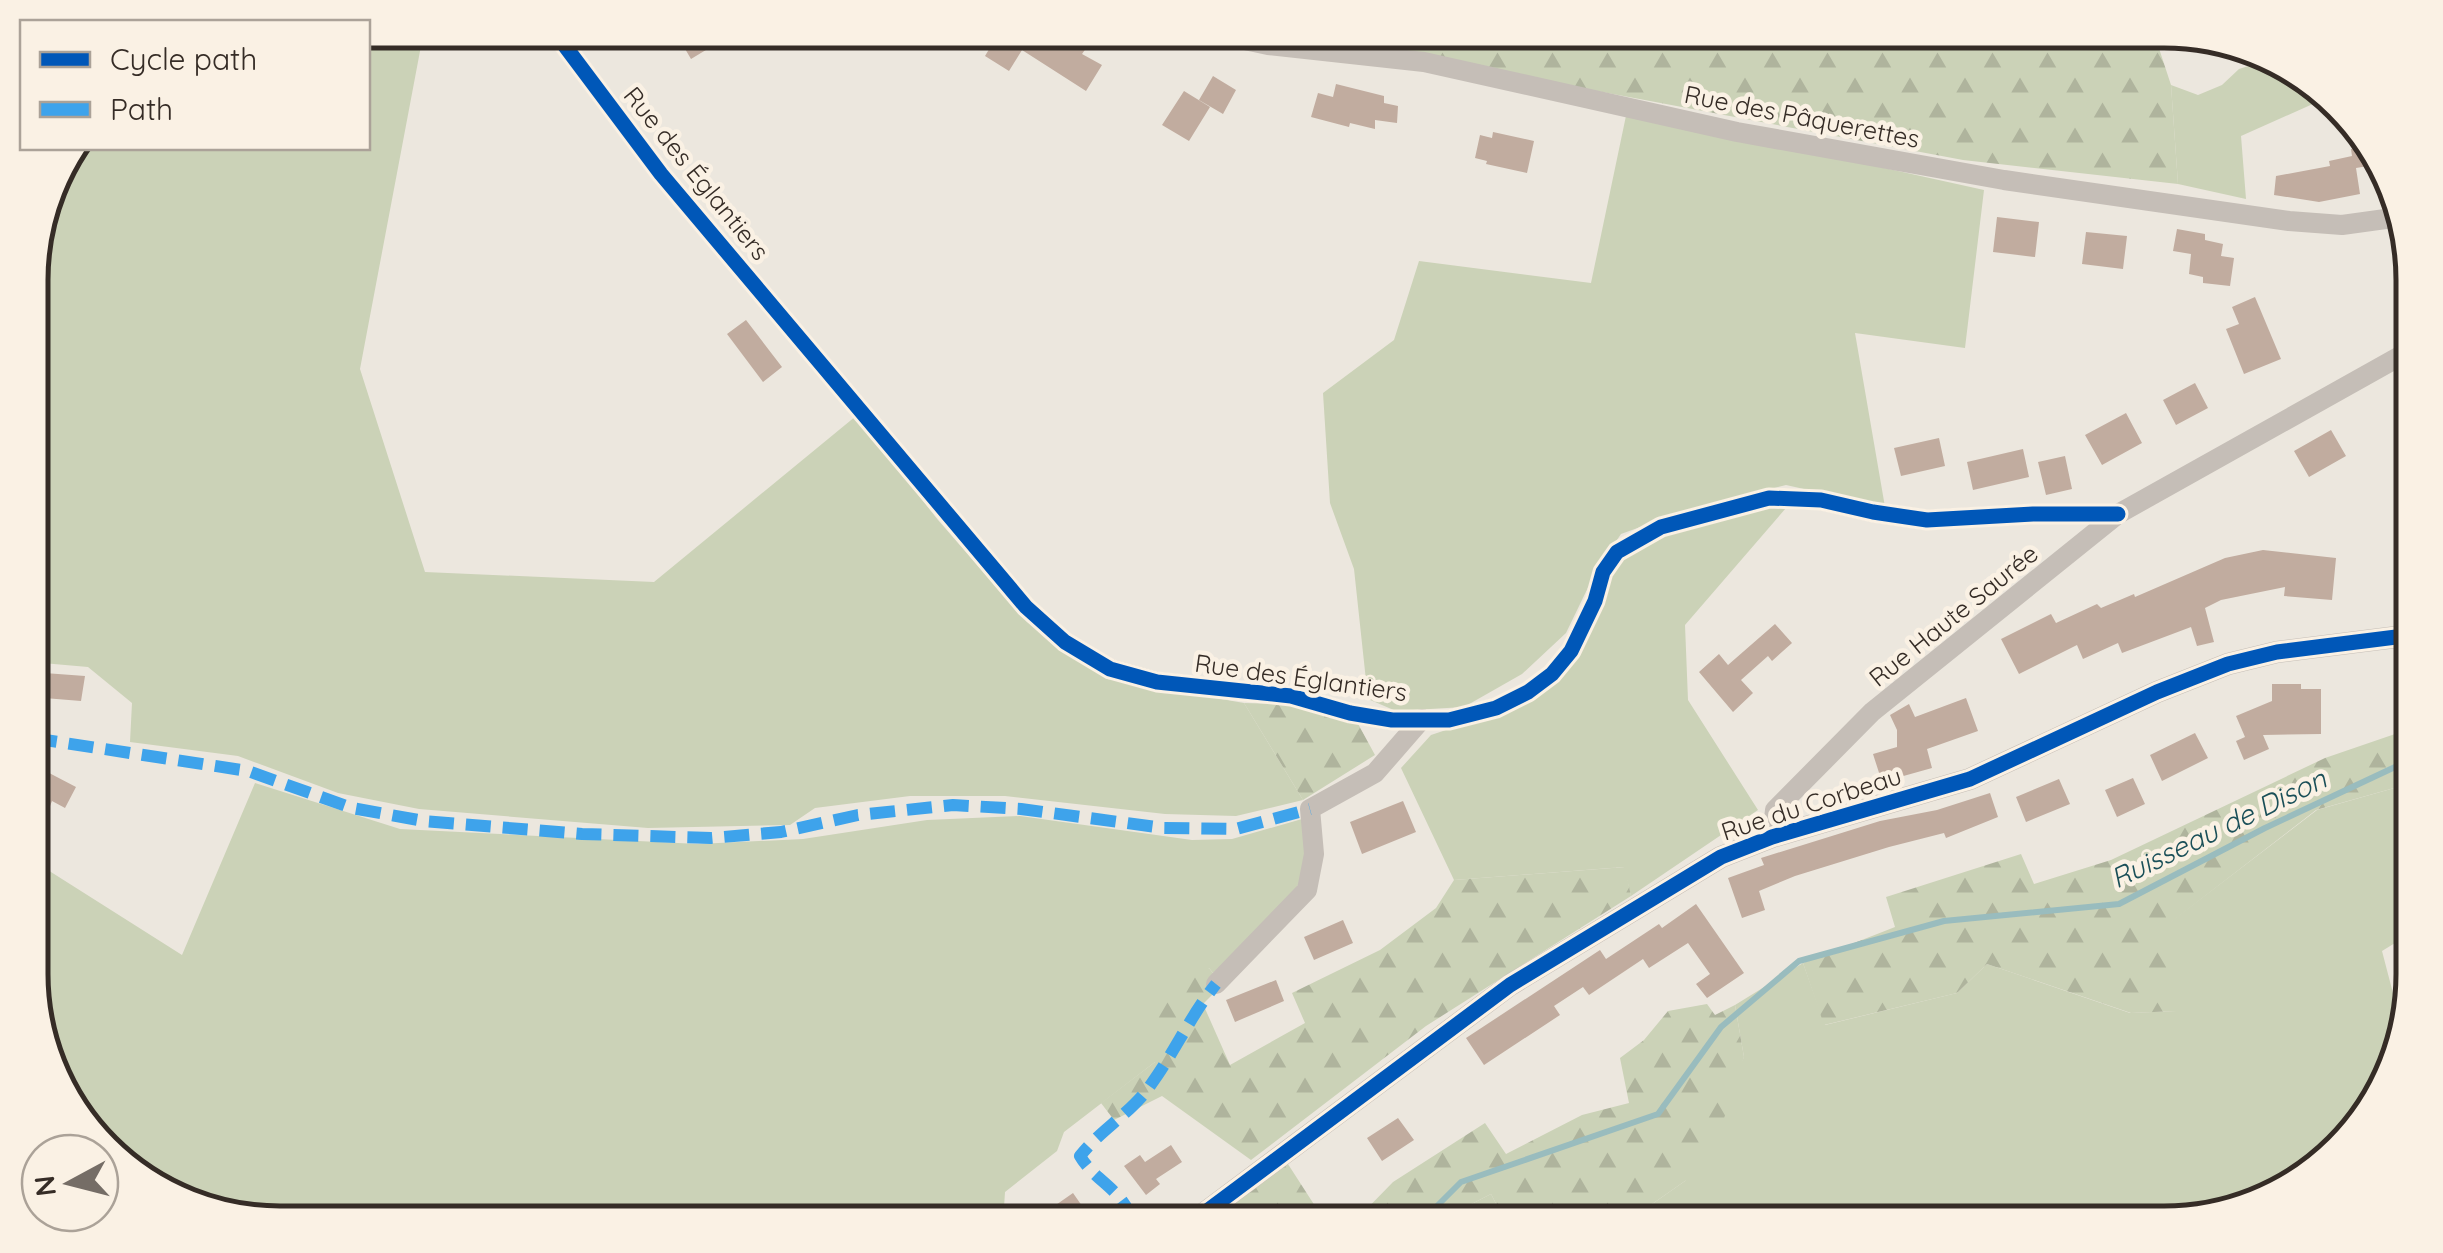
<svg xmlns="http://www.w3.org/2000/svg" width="2443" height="1253" viewBox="0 0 2443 1253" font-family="Quicksand,sans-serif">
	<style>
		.green { fill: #cbd2b7 }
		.forest { fill: url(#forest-firs) }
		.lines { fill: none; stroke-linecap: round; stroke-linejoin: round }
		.stream { stroke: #99bcbe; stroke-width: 6 }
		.building { fill: #c1ac9f }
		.minor { stroke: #c5beb7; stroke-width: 20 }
		.tertiary { stroke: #c5beb7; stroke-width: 22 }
		.quiet { stroke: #3ea3eb; stroke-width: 12; stroke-dasharray: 25 12; stroke-linecap: butt }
		.cycleway-casing { stroke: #faf1e4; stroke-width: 21 }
		.cycleway { stroke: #0057b8; stroke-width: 15 }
		.labels { text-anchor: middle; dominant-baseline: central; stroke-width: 9; stroke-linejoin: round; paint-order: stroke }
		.street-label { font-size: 25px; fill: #352c26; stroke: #faf1e4 }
		.water-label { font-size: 28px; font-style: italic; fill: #1a4f58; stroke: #faf1e4 }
		.rim { fill: none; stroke: #352c26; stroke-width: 5 }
	</style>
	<defs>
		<pattern id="forest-firs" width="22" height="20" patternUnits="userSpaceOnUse" patternTransform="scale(2.5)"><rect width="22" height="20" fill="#cbd2b7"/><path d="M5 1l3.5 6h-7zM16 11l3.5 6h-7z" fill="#afb49d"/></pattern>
	</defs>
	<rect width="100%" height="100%" fill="#ece7de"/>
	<!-- green -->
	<path class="green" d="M368,30H424L360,369L425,572L654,582L856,416L938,520L1027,622L1107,679L1244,703L1303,800L1236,816L1165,814L1005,796H910L815,808L790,825L648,828L419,809L338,793L238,756L130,742L132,703L88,667L31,662V262L56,168L72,148H368Z
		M2267,60L2306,95H2319L2324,99L2241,136L2246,199L2178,184L2171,85L2198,95L2222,85L2239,69Z
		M1627,111L1984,190L1965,348L1855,333L1885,507L1786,485L1690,509L1621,534L1596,571L1566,633L1522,674L1464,707L1396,711L1368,699L1354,569L1330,503L1323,393L1394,340L1419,261L1591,283Z
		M1792,501L1685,625L1688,700L1758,810L1631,896L1624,867L1454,880L1401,768L1431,735L1482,718L1565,666L1615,562L1655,535Z
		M255,783L400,829L698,844L803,839L927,820L1020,816L1192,840L1232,839L1302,819L1307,870L1280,915L1213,973L1209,968L1155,1062L1064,1132L1057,1151L1005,1192L1003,1223H279L168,1197L72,1113L32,1007V860L182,955Z
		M2412,783L2413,932L2382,951L2401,1024L2387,1085L2302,1181L2180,1222L1625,1223L1685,1181L1744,1057L1735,1005L1803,963L1825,1025L1957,993L1987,964L2130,1013L2176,1011L2169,923L2317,810Z
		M1491,1194L1506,1223H1448L1456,1212Z"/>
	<!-- forest -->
	<path class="forest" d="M1338,30H2153L2171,85L2178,184L1963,160L1326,40Z
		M1244,703L1310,705L1356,720L1375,755L1303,800Z
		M2412,732V783L2316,810L2170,923L2177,1011L2131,1013L1987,964L1957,993L1824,1025L1803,963L1895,927L1886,897L2021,854L2034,884L2111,860L2325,758L2395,734Z
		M1625,867L1631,896L1426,1026L1251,1160L1162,1096L1114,1120L1101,1103L1155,1062L1159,999L1209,968L1222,985L1203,1004L1230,1065L1305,1023L1292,993L1380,950L1436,908L1454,880Z
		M1707,1004L1715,1015L1735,1005L1744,1057L1715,1146L1685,1181L1625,1223H1506L1491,1194L1456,1212L1448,1223H1353L1393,1182L1485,1123L1506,1154L1582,1115L1629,1103L1620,1058L1644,1040L1668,1011Z
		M1286,1161L1326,1223H1234L1223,1208Z"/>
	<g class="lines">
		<!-- stream -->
		<path class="stream" d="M1420,1223L1461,1182L1658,1114L1721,1027L1799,961L1944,921L2119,904L2265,828L2395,767L2412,763"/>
	</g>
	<!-- building -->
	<path class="building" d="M674,30H739L691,59Z
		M964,30H1034L1032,33L1060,50L1070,33L1089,44L1082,54L1102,65L1086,91L1022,50L1009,71L985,56L991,46Z
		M1213,76L1236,90L1223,114L1199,100Z
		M1336,84L1384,96V103L1398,106L1397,123L1375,120V129L1350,123L1349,127L1311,117L1318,93L1333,97Z
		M1184,91L1210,107L1189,141L1162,125Z
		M1493,132L1534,141L1527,173L1486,164L1487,161L1475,158L1480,135L1492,138Z
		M2371,146L2374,165L2356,168L2360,194L2319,202L2274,195L2276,176L2330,166L2329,161L2352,156L2351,149Z
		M1997,217L2039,222L2035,257L1993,252Z
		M2177,229L2205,234V240L2223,244L2221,256L2234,258L2230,286L2203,283V277L2189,274L2191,254L2173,251Z
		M2086,232L2127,236L2123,269L2082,264Z
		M2255,297L2281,359L2244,374L2226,329L2239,324L2232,307Z
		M746,320L782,367L763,382L727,334Z
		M2195,383L2208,408L2176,425L2163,400Z
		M2126,413L2142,443L2102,465L2085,435Z
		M2331,430L2346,456L2309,477L2294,451Z
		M1939,438L1945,466L1901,476L1894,448Z
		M2023,449L2029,477L1973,490L1967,462Z
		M2065,456L2072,489L2046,495L2038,462Z
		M2263,550L2336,558L2332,600L2284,596L2285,587L2221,600L2205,608L2214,642L2197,646L2191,627L2122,653L2118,643L2083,659L2077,645L2019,674L2001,639L2051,614L2056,623L2097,604L2101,608L2134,594L2135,597L2225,558Z
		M1775,624L1792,643L1772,661L1768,656L1741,680L1753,693L1733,712L1699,672L1719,654L1728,665Z
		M31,672L85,676L81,701L32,697Z
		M2272,684H2301V689H2321V734L2263,735L2269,749L2244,760L2236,741L2245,737L2236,716L2272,701Z
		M1966,698L1978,731L1927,749L1932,768L1882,782L1873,754L1897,747V730L1890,715L1909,704L1915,717Z
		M2195,733L2208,758L2162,781L2150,755Z
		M32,764L76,787L65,808L52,801L50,806L32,796Z
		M2133,778L2145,804L2117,817L2105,790Z
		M2059,779L2070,804L2026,822L2016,797Z
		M1990,793L1998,817L1946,838L1944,833L1889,847L1795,876L1759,891L1765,910L1742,918L1728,878L1764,865L1761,858L1880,821L1937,810Z
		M1403,801L1416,832L1362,854L1350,822Z
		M1696,904L1744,973L1707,998L1696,984L1710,974L1688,943L1649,968L1643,959L1589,995L1583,987L1554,1006L1560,1015L1484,1065L1466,1038L1600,950L1606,959L1659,924L1662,928Z
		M1343,920L1353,943L1314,960L1304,937Z
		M1276,980L1284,1001L1235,1022L1226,1000Z
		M1398,1118L1414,1140L1382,1161L1367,1138Z
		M1171,1145L1182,1162L1156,1179L1160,1184L1146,1195L1124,1166L1140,1155L1145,1162Z
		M1073,1193L1094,1223H1030Z"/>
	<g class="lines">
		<!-- minor -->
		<path class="minor" d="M553,30L661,174L1026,607L1065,642L1110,669L1157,682L1291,696L1350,713L1392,720H1449L1496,708L1528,692L1552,674L1571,651L1595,601L1603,572L1617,552L1661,527L1769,498L1821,500L1873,512L1927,520L2033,514H2118
			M1198,30L1268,45L1424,62L1737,132L2004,180L2289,221L2342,225L2400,217
			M1772,837L1775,810L1872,712L2118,514L2411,350
			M1216,984L1307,890L1314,854L1310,809L1375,773L1422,719"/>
		<!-- tertiary -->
		<path class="tertiary" d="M1191,1223L1510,985L1721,857L1772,837L1970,779L2157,692L2228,664L2277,652L2412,635"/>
		<!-- quiet -->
		<path class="quiet" d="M32,738L248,771L352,808L424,821L582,834L711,838L781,832L858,815L953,805L1021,809L1164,828L1236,829L1310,809
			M1132,1223C1126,1191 1095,1182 1080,1156C1101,1129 1133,1112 1152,1083C1175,1051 1191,1015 1216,984"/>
		<defs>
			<path id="cycleway" d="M553,30L661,174L1026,607L1065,642L1110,669L1157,682L1291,696L1350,713L1392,720H1449L1496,708L1528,692L1552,674L1571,651L1595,601L1603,572L1617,552L1661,527L1769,498L1821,500L1873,512L1927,520L2033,514H2118
				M1191,1223L1510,985L1721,857L1772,837L1970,779L2157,692L2228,664L2277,652L2412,635"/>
		</defs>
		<!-- cycleway casing -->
		<use href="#cycleway" class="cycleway-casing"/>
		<!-- cycleway -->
		<use href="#cycleway" class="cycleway"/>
	</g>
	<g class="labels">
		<!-- street labels -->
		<g class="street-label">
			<text transform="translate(1802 116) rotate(11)">Rue des Pâquerettes</text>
			<text transform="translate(697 173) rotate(51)">Rue des Églantiers</text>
			<text transform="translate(1953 615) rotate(-39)">Rue Haute Saurée</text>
			<text transform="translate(1301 677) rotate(8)">Rue des Églantiers</text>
			<text transform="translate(1811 803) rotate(-18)">Rue du Corbeau</text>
		</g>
		<!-- water labels -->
		<g class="water-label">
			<text transform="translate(2218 828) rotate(-26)">Ruisseau de Dison</text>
		</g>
	</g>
	<!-- crop -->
	<path d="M0 0H2443V1253H0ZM280 48H2164A232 232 0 0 1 2396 280V974A232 232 0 0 1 2164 1206H280A232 232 0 0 1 48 974V280A232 232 0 0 1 280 48Z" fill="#faf1e4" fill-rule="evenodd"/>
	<path class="rim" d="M280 48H2164A232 232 0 0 1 2396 280V974A232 232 0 0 1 2164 1206H280A232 232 0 0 1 48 974V280A232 232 0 0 1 280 48Z"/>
	<!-- legend -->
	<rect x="20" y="20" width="350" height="130" fill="#faf1e4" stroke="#aba298" stroke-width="2.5"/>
	<rect x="40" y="52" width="50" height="15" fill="#0057b8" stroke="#aba298" stroke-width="2.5"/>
	<text x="110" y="70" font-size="30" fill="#352c26">Cycle path</text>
	<rect x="40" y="102" width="50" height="15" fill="#3ea3eb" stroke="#aba298" stroke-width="2.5"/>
	<text x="110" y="120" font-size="30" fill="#352c26">Path</text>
	<!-- north arrow -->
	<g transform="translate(70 1183) rotate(263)"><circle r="48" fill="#faf1e4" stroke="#aba298" stroke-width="2.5"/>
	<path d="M0-8L18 38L0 25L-18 38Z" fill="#756d66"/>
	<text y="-15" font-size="28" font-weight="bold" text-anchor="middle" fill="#352c26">N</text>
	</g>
</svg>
